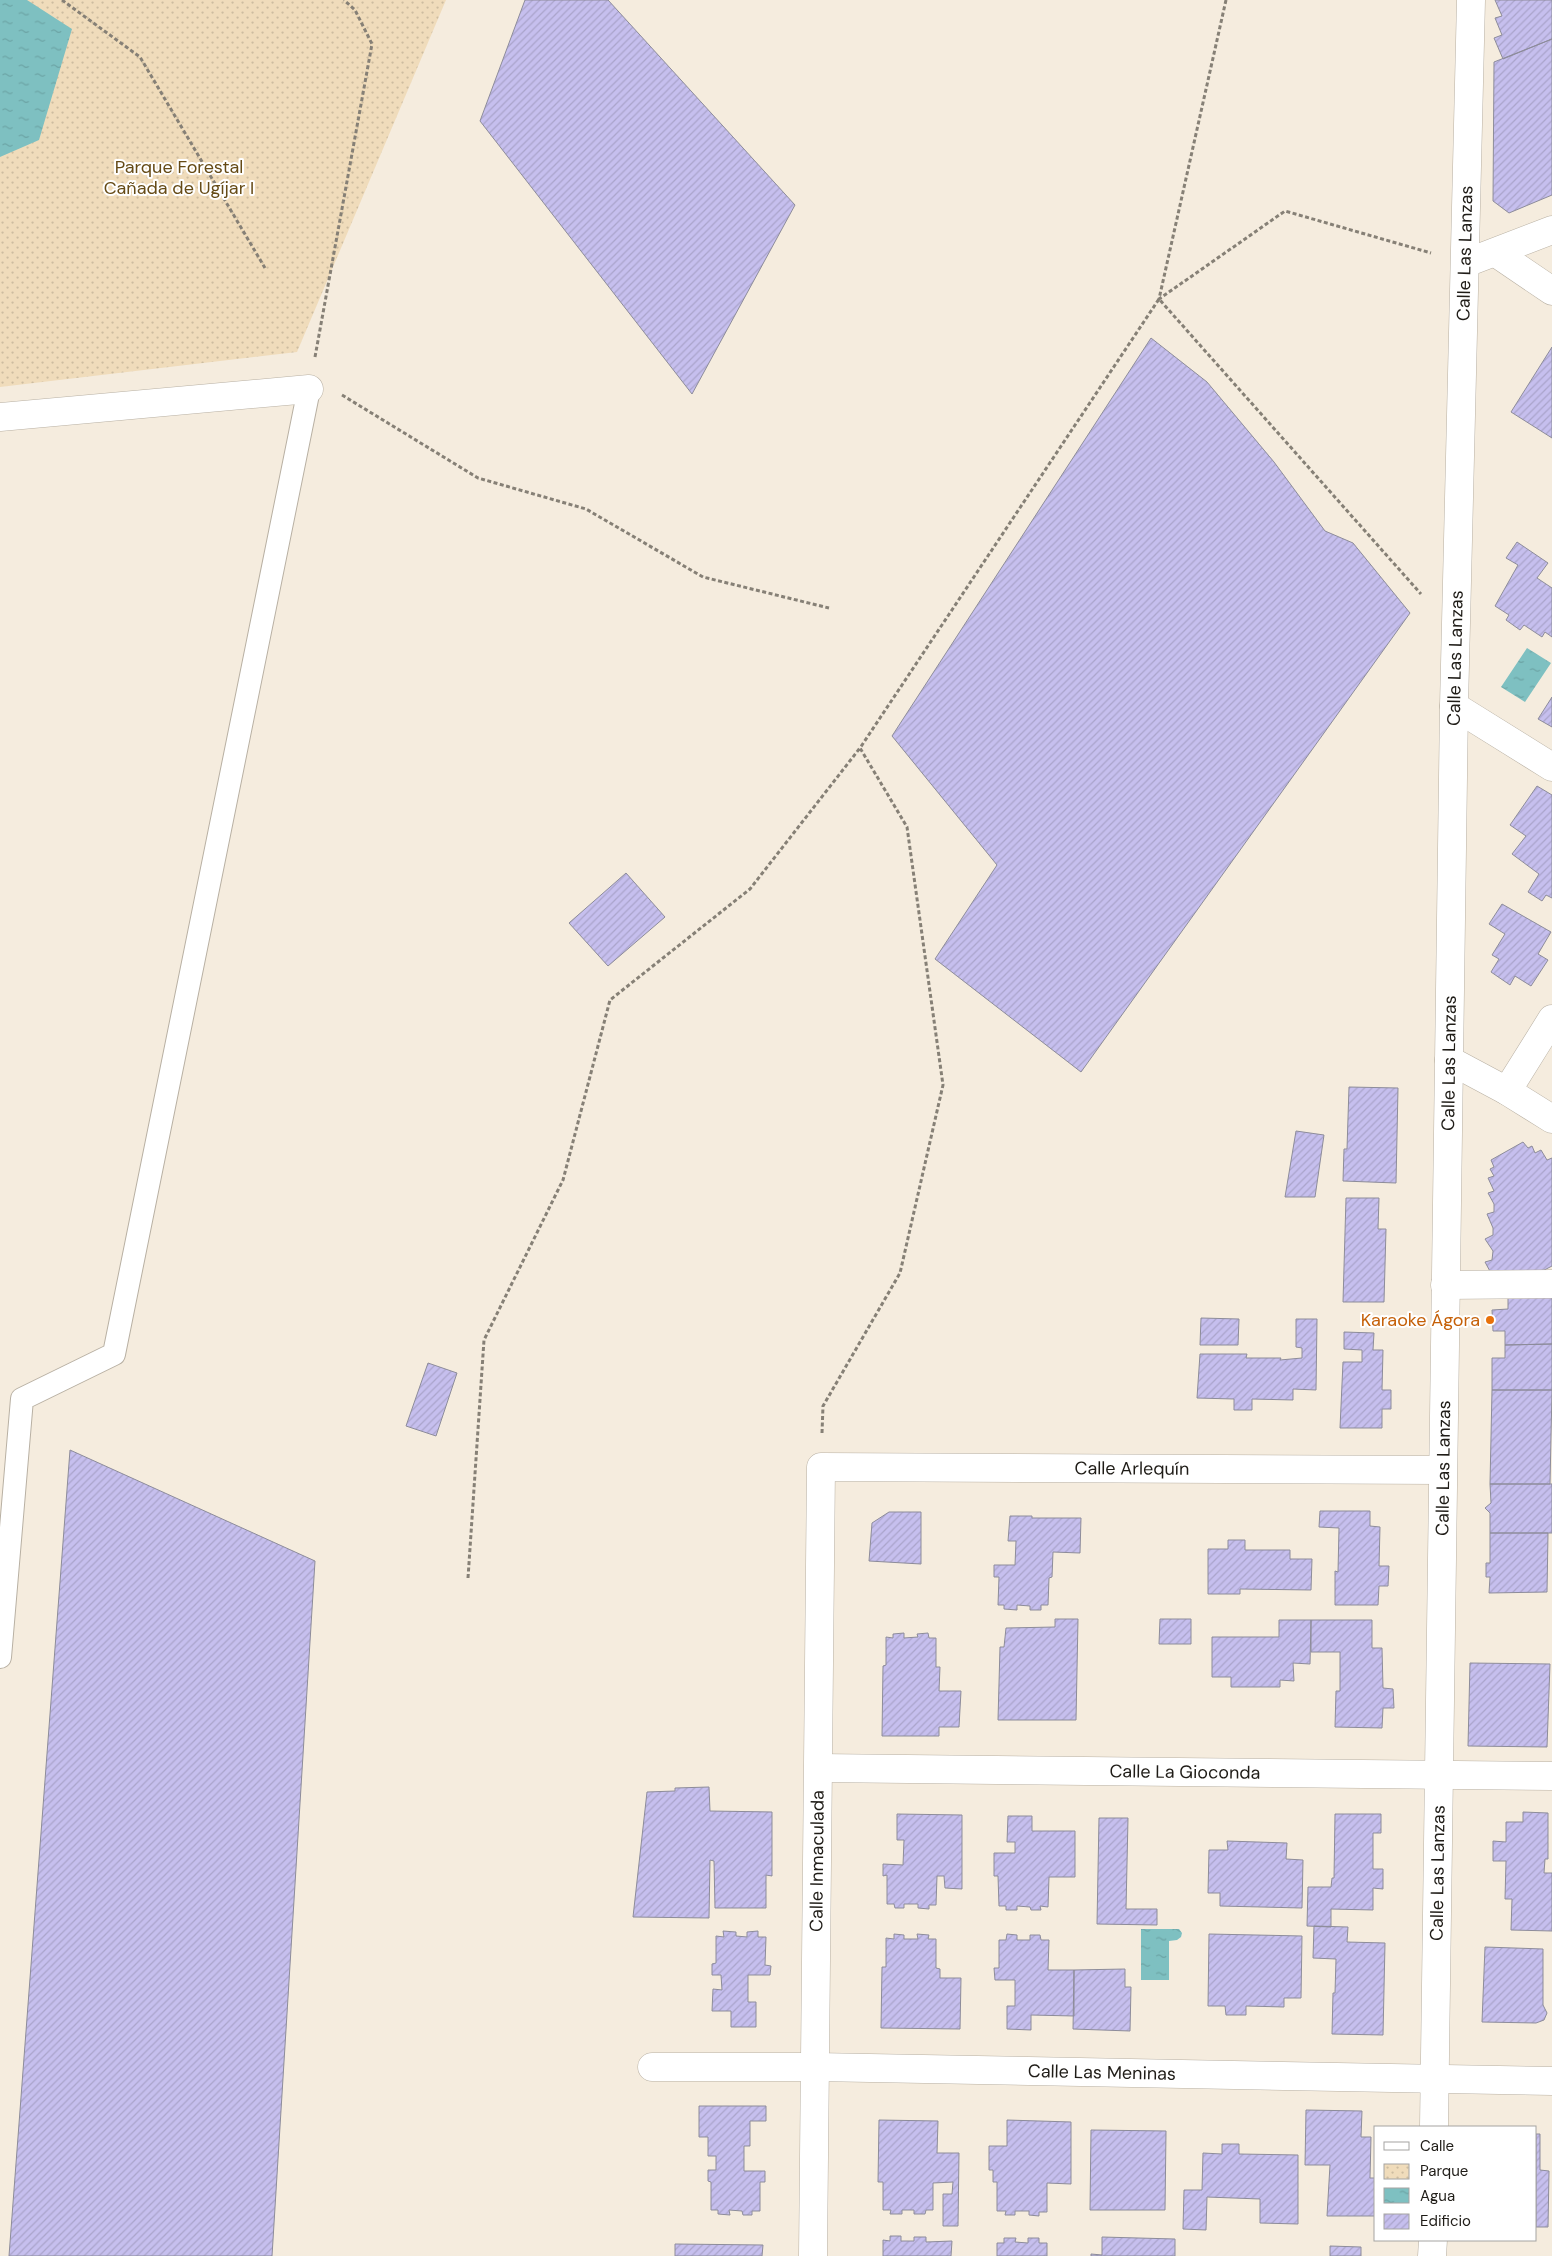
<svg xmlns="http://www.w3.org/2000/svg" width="1552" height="2256" viewBox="0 0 1552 2256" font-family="'DM Sans',sans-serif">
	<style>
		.park { fill: url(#park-dots) }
		.water { fill: url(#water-ripples) }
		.building { fill: url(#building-hatch); stroke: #8d8c9a }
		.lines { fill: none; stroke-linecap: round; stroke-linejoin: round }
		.service-casing { stroke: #b8b0a3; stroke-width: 24 }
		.pedestrian-casing { stroke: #b8b0a3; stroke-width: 29 }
		.minor-casing { stroke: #b8b0a3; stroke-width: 29 }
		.tertiary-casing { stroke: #b8b0a3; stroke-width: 29 }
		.path { stroke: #868076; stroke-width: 3; stroke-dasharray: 4 2.5; stroke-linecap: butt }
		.service { stroke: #fff; stroke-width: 22 }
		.pedestrian { stroke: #fff; stroke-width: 28 }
		.minor { stroke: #fff; stroke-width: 28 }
		.tertiary { stroke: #fff; stroke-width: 28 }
		.food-dot { fill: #e8710a; stroke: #fff; stroke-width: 2 }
		.labels { text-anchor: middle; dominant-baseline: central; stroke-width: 4; stroke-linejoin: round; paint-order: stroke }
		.park-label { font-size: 18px; fill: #654a15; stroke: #fff }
		.street-label { font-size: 18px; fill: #1f1c17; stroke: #fff }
		.food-label { font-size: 18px; fill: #c56008; stroke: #fff; text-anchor: end }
	</style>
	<defs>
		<pattern id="park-dots" width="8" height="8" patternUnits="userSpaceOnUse" patternTransform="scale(1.25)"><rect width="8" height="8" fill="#f0dcbb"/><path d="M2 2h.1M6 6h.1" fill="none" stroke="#cdbca0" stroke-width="1.8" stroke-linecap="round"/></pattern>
		<pattern id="water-ripples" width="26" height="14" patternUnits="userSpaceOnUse" patternTransform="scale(1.25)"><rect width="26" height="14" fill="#7ec0c1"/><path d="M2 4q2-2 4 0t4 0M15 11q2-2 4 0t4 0" fill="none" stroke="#6ca4a5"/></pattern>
		<pattern id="building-hatch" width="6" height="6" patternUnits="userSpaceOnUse" patternTransform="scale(1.25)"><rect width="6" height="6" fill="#c6bfee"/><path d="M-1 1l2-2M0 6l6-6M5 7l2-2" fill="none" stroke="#aaa4cb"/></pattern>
	</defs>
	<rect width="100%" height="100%" fill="#f5ecde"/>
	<!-- park -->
	<path class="park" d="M0,0H446L297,352L0,387Z"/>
	<!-- water -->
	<path class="water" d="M0,0H27L72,29L39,140L0,157Z
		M1527,648L1551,663L1525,702L1501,687Z
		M1141,1929H1179L1182,1933L1181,1937L1177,1940L1169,1941V1980H1141Z"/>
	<!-- building -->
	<path class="building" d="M525,0H608L795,205L692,394L480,121Z
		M1495,0H1552V39L1503,59L1494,38L1502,35L1495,18L1502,16Z
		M1552,39V195L1509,213L1493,201L1494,62Z
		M1151,338L1207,382L1274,462L1325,531L1353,543L1410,613L1081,1072L935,959L997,865L892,736Z
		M1552,347V438L1511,412Z
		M1517,542L1548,563L1537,578L1552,588V637L1545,632L1542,637L1524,625L1520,630L1506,620L1509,615L1495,606L1518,565L1506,558Z
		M1552,697V727L1538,719Z
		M1537,786L1552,795V898L1546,895L1542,901L1528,892L1539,874L1512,854L1526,836L1510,825Z
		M626,873L665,917L608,966L569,923Z
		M1502,904L1551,932L1538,954L1548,960L1531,986L1515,976L1510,985L1491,972L1499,959L1492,955L1505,934L1489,924Z
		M1349,1087L1398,1088L1396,1183L1343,1181L1344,1149H1347Z
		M1296,1131L1324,1135L1315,1197H1285Z
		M1523,1142L1528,1148L1532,1146L1535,1153L1541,1150L1547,1160L1552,1158V1266L1531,1277L1492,1275L1485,1262L1492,1260L1493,1251L1485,1239L1493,1235V1228L1487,1214L1494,1212V1204L1488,1193L1494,1191L1488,1178L1494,1176L1490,1169L1494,1167L1491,1160Z
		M1346,1198H1379L1378,1229H1386L1384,1302H1343Z
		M1508,1296H1552V1344L1505,1345V1331H1493L1492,1310L1508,1309Z
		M1201,1318L1239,1319L1238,1345H1200Z
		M1296,1319H1317L1316,1390L1293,1389V1400L1252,1399V1410H1234V1399L1197,1398L1200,1354H1247L1246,1358H1281L1280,1360L1302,1358V1348L1296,1347Z
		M1344,1332L1374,1333L1373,1350H1383L1382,1390H1391V1409H1382V1428H1340L1343,1362H1362V1350L1344,1349Z
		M1552,1344V1390H1492V1358H1505V1345Z
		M428,1363L457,1373L436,1436L406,1426Z
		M1492,1390H1552L1550,1484H1490Z
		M70,1450L315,1561L272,2256H9Z
		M1490,1484H1552V1533H1490V1513L1485,1508L1491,1503Z
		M1320,1511H1370V1526L1380,1527L1379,1566H1389L1388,1586H1379L1378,1605H1335V1571L1338,1572L1339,1528L1319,1527Z
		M889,1512H921V1564L869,1561L872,1523Z
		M1010,1516H1032V1518H1081L1080,1553L1053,1552L1052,1577L1049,1578L1048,1605H1041V1610H1030V1606L1017,1605V1610L1004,1609V1605H998L999,1577H994V1565H1015L1016,1541H1008Z
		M1490,1533H1548L1547,1592L1489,1593L1490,1577H1486V1563H1490Z
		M1228,1540H1245V1550H1290V1559H1312L1311,1590L1240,1589V1594H1208V1549H1228Z
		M1055,1619H1078L1076,1720H998L1000,1647H1004L1006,1628L1055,1627Z
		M1160,1619H1191V1644H1159Z
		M1279,1620H1311L1310,1664L1293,1663L1294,1681L1280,1680V1687H1231V1677H1212V1637H1279Z
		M1311,1620H1372V1648H1382L1383,1688L1393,1689L1394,1708H1383L1382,1728L1335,1727L1336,1691H1340V1652H1311Z
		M904,1633V1638L918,1637L917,1634L928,1633L929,1638H936V1667H940L939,1691H961L959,1727H939V1736H882L883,1666L886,1665V1637L893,1638V1634Z
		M1470,1663L1550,1664L1547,1747L1468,1746Z
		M709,1787L710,1811L772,1812V1876L766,1875V1908H715L714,1861L710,1860L709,1918L633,1917L647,1792L675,1791V1788Z
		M1523,1812L1548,1813V1859H1545L1544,1873H1552V1931L1511,1930L1512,1899H1505L1506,1861H1493V1841L1506,1842V1822H1523Z
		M897,1814L962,1815V1889L945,1888L944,1876H937L936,1905H929V1909L918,1908V1904H904V1908H895L894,1904H887V1875L883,1876V1864L903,1865L904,1840H897Z
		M1335,1814H1381V1833H1373V1869H1383V1889L1373,1888V1910L1331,1909V1927L1307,1926L1308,1887H1331L1332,1878H1334Z
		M1008,1816H1032V1831H1075V1877H1049L1048,1907L1040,1906L1041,1910H1031L1030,1907L1017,1906V1910H1006V1906H999L998,1876H994V1853H1015V1842H1007Z
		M1099,1818H1128L1126,1909H1157V1925L1097,1924Z
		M1227,1841L1287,1843L1286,1859L1303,1860L1302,1908L1220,1906V1893H1208L1209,1850H1228Z
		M1314,1926L1348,1927L1347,1942L1385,1943L1383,2035L1332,2034L1333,1993H1335L1336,1959L1313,1958Z
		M723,1931L736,1932V1936L747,1937V1932L758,1931V1937H766L765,1965L771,1966L770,1975H748V2002H756V2027H731V2011H712L713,1989L722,1990L721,1975H712V1964L716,1963V1936L724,1937Z
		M894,1934L904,1935V1939H918L917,1934L929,1935L928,1939H936V1968L940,1969V1978H961L960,2029L881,2028L882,1967H886V1938L894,1939Z
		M1007,1934L1017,1935V1940H1030V1935H1040L1041,1940H1049L1048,1970H1074V2016L1031,2015V2030L1007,2029V2006H1015V1980H995L994,1968H999V1940H1006Z
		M1209,1934L1302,1936L1301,1998H1284V2007L1246,2006V2015H1226L1225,2006H1208Z
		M1485,1947L1543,1949V2005L1547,2013L1544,2020L1536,2023L1482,2022Z
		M1125,1969V1987H1131L1130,2031L1073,2029L1074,1970Z
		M699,2106H766V2121H750V2146H744V2171H765V2182H760V2211H752V2215H743L742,2211L729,2210L730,2215L718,2214V2210H711V2182L708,2181V2170H716V2156H708V2137H699Z
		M1306,2110L1362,2111L1361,2137H1371L1370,2178H1376V2216H1327L1330,2165H1305Z
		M879,2120L938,2121L937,2153H959L958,2226H943V2194H952L953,2182L933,2183V2210H926L925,2214H914V2210H902V2214H890L891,2210H883V2182H878Z
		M1007,2120L1071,2122V2184L1047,2183V2212H1039V2216L1029,2215V2211H1015V2215H1005L1006,2211H997V2182H993V2170H989V2146H1007Z
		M1091,2130L1166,2131L1165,2210H1090Z
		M1536,2134H1540V2170L1549,2171L1548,2227H1536Z
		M1222,2144H1239V2154L1298,2155V2224L1260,2223V2199L1207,2197L1206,2230L1183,2229L1184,2190H1202L1203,2153L1222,2154Z
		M890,2236H901V2241H914V2237H926V2242L952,2241L951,2256H883V2240L890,2241Z
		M1102,2237L1175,2239V2256H1091V2254L1102,2255Z
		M1004,2238H1016L1015,2242L1028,2243V2238H1039V2243H1047V2256H997V2243H1004Z
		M675,2244L763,2245L762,2256H675Z
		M1330,2246L1361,2247V2256H1330Z"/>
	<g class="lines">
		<defs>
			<path id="service" d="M0,1657L22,1399L114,1354L309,389"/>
			<path id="pedestrian" d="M1445,1285L1552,1284"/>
			<g id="minor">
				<path d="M1496,253L1552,291"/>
				<path d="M1466,263L1552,230"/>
				<path d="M0,417L309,389"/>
				<path d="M1507,1091L1552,1019"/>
				<path id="s1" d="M819,1768L1552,1776"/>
				<path id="s2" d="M652,2067H816L1552,2081"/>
				<path id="s3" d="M813,2256L821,1467L1442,1470"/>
			</g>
			<g id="tertiary">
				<path d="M1454,706L1552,767"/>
				<path d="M1449,1060L1507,1091L1552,1119"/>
				<path id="s4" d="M1434,2127L1454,706L1471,0"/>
				<path d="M1432,2256L1433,2240"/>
			</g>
		</defs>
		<!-- service casing -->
		<use href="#service" class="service-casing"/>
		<!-- pedestrian casing -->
		<use href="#pedestrian" class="pedestrian-casing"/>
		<!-- minor casing -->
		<use href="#minor" class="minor-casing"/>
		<!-- tertiary casing -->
		<use href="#tertiary" class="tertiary-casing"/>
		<!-- path -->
		<path class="path" d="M62,0L140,57L265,268
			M1226,0L1159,299L1285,211L1431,253
			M315,357L372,44L355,10L344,0
			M342,395L478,478L586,509L703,577L829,608
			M822,1433L823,1406L900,1273L943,1085L907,827L860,748L1159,299L1421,594
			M468,1578L484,1340L563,1180L610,1000L750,889L860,748"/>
		<!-- service -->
		<use href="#service" class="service"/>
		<!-- pedestrian -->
		<use href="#pedestrian" class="pedestrian"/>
		<!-- minor -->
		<use href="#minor" class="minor"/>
		<!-- tertiary -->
		<use href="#tertiary" class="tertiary"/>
	</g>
	<!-- markers -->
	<circle class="food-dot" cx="1490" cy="1320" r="5"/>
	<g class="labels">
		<!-- park labels -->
		<g class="park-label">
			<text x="179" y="167">Parque Forestal<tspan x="179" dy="21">Cañada de Ugíjar I</tspan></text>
		</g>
		<!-- street labels -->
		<g class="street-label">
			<text stroke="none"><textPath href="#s4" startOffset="1874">Calle Las Lanzas</textPath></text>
			<text stroke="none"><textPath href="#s4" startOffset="1469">Calle Las Lanzas</textPath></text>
			<text stroke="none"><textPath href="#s4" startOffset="1064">Calle Las Lanzas</textPath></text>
			<text stroke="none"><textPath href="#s3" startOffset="1100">Calle Arlequín</textPath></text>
			<text stroke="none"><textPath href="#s4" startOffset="659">Calle Las Lanzas</textPath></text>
			<text stroke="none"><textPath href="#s1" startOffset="366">Calle La Gioconda</textPath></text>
			<text stroke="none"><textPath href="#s3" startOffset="395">Calle Inmaculada</textPath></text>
			<text stroke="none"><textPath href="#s4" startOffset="254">Calle Las Lanzas</textPath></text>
			<text stroke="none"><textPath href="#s2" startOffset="450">Calle Las Meninas</textPath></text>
		</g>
		<!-- food labels -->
		<g class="food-label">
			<text x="1480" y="1320">Karaoke Ágora</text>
		</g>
	</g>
	<!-- legend -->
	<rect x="1374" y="2126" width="162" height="115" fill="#ffffff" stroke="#a5a4a2"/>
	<rect x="1384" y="2142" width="25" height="8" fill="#ffffff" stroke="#a5a4a2"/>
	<text x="1420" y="2151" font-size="15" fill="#1f1c17">Calle</text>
	<rect x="1384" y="2164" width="25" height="15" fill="url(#park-dots)" stroke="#a5a4a2"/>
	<text x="1420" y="2176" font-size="15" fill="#1f1c17">Parque</text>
	<rect x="1384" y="2188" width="25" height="15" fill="url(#water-ripples)" stroke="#a5a4a2"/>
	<text x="1420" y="2201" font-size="15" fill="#1f1c17">Agua</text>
	<rect x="1384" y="2214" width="25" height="15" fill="url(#building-hatch)" stroke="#a5a4a2"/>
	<text x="1420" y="2226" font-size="15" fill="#1f1c17">Edificio</text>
</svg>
